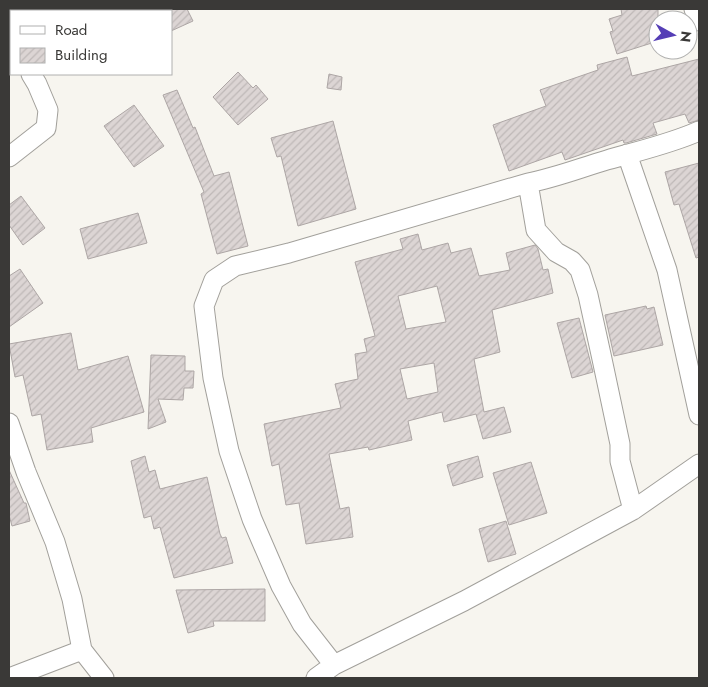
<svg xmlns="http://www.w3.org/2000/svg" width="708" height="687" viewBox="0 0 708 687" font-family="Jost,sans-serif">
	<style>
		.building { fill: url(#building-hatch); stroke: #ada6a5; fill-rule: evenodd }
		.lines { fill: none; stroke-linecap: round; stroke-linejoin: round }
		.street-casing { stroke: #a2a09b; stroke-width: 21 }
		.street { stroke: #fff; stroke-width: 19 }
	</style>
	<defs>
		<pattern id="building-hatch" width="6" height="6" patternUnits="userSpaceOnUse" patternTransform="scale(1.25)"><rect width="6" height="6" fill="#dcd5d4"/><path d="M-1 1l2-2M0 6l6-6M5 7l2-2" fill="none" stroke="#beb8b7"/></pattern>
	</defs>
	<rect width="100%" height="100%" fill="#f7f5ef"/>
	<!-- building -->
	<path class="building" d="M171,9H187L193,21L171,31Z
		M621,9H658V41L617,54L610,32L613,31L609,19L622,15Z
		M627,57L632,76L699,59V120L689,123L685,114L653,123L657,134L626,143H624L623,140L565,160L562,152L509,171L493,125L546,106L540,90L598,70L597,65Z
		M238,72L253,88L256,85L268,99L238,125L213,97Z
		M329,74L342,77L341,90L327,88Z
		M177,90L193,128L195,127L214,176L229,172L248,246L217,254L201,194L204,192L163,95Z
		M134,105L164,146L134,167L104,126Z
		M333,121L356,209L298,226L281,156L277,157L271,138Z
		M699,163V257L696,258L679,204L674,205L665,172Z
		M21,196L45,228L23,245L9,225V205Z
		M138,213L147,243L88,259L80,229Z
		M418,234L422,250L448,243L451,253L471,248L479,276L510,270L506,253L535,245L538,249L543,270L548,269L553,293L492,310L500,352L474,359L484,412L504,407L511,432L483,439L476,414L444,422L442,412L408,421L412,440L369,450L368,447L329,454L340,509L349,507L353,537L306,544L299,503L286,505L279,464L272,466L264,424L341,408L335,384L358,379L355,354L367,352L364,339L375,336L355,262L403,249L400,239ZM437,286L446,322L406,329L398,296ZM434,363L438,392L407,399L400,369Z
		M20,269L43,303L9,327V276Z
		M646,306L647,309L654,307L663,345L614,356L605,315Z
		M579,318L593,372L572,378L557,323Z
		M71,333L78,370L128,356L144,412L91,428L93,442L47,450L41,414L32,416L23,375L15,377L9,344Z
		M151,355L185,356V371H194L193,388H184L183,400L158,399L166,422L148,429Z
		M145,456L149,472L155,470L160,489L207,477L220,534L222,538L226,537L233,563L174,578L160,527L154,529L151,516L144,518L131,461Z
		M478,456L483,477L453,486L447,465Z
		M531,462L547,513L509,525L493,473Z
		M9,470L24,503H26L30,521L12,526L9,515Z
		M506,521L516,554L488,562L479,529Z
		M265,589V621H213L214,626L188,633L176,590Z"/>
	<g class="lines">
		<defs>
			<path id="street" d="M694,9L699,21
				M9,39L11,42
				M627,154L667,270L699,415
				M9,157L46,128L48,110L37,84L31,74
				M528,183L536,230L556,252L572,261L580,270L588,295L602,359L620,444V461L633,510
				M9,423L26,472L55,542L72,599L82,650L104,678
				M334,665L302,624L281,586L252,519L229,451L213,378L204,306L214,280L235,266L289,253L528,183C555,178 580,168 607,160C638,151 670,144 699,131
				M9,678L82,650
				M316,678L334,665L464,601L633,510L699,464"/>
		</defs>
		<!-- street casing -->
		<use href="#street" class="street-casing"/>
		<!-- street -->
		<use href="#street" class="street"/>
	</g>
	<!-- border -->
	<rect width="708" height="687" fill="none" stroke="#3a3937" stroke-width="20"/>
	<!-- legend -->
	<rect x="10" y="10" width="162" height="65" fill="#ffffff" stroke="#b0b0af"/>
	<rect x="20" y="26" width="25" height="8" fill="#ffffff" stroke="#b0b0af"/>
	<text x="55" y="35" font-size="15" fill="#3a3937">Road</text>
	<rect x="20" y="48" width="25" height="15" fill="url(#building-hatch)" stroke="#b0b0af"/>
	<text x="55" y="60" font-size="15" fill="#3a3937">Building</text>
	<!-- north arrow -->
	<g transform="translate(673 35) rotate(98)"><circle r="24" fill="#ffffff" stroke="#b0b0af"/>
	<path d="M0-4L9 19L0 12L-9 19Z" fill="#553eb6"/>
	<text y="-8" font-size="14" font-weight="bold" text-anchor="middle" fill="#3a3937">N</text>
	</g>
</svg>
